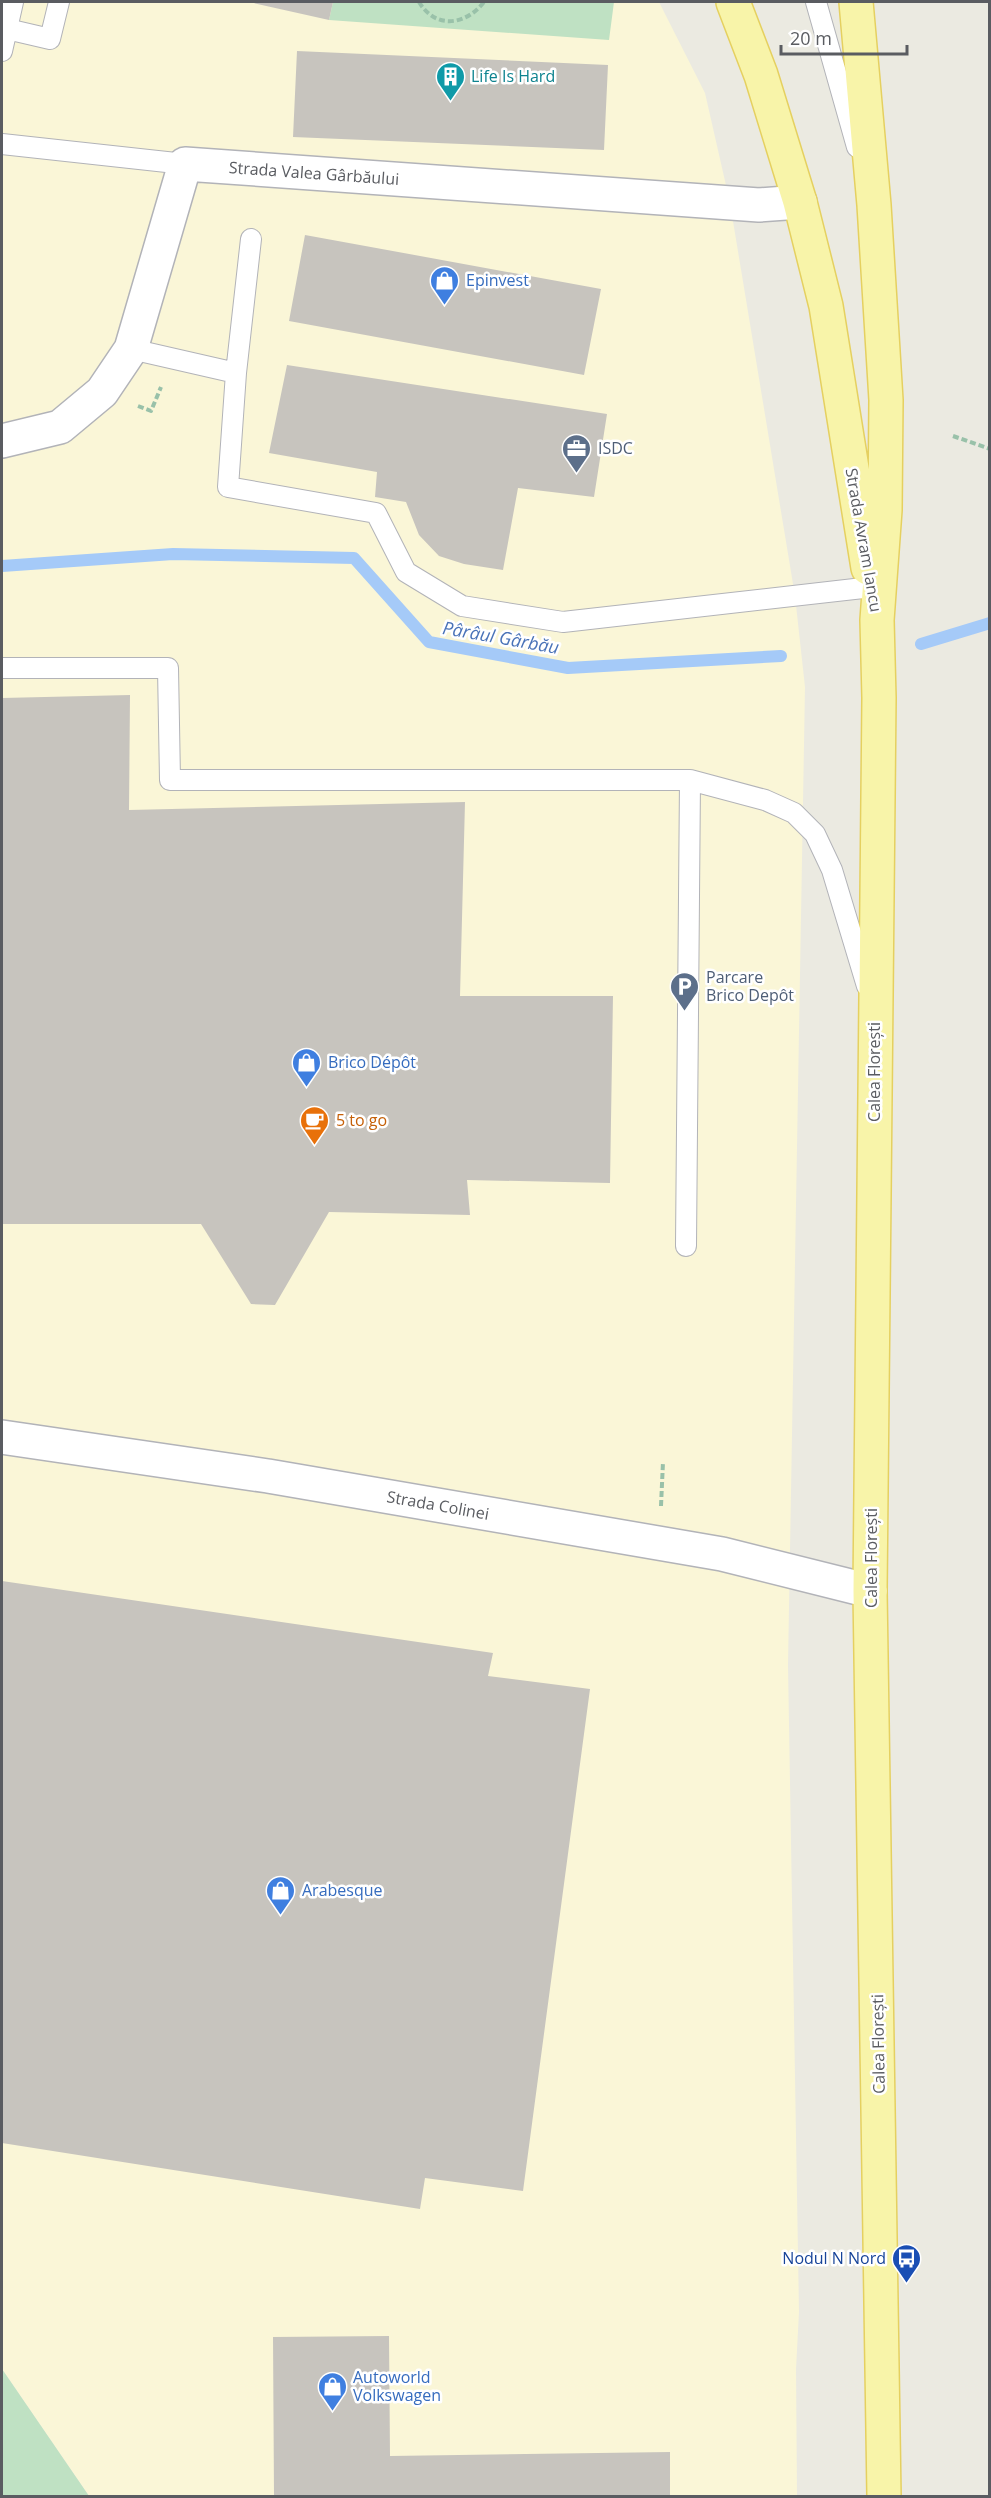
<svg xmlns="http://www.w3.org/2000/svg" width="991" height="2498" viewBox="0 0 991 2498" font-family="'Open Sans',sans-serif">
	<style>
		.commercial { fill: #faf6d7 }
		.green { fill: #bfe1c3 }
		.lines { fill: none; stroke-linecap: round; stroke-linejoin: round }
		.stream { stroke: #a5caf8; stroke-width: 12 }
		.building { fill: #c7c4be }
		.lane-casing { stroke: #b2b3b8; stroke-width: 22 }
		.street-casing { stroke: #b2b3b8; stroke-width: 36 }
		.primary-casing { stroke: #e5d060; stroke-width: 36 }
		.path { stroke: #99c1a9; stroke-width: 4; stroke-dasharray: 6 3; stroke-linecap: butt }
		.lane { stroke: #fff; stroke-width: 20 }
		.street { stroke: #fff; stroke-width: 33 }
		.primary { stroke: #f8f4a9; stroke-width: 33 }
		.labels { text-anchor: middle; dominant-baseline: central; stroke-width: 5; stroke-linejoin: round; paint-order: stroke }
		.culture-label { font-size: 16px; fill: #0d838f; stroke: #fff; text-anchor: start }
		.street-label { font-size: 16px; fill: #5a5c61; stroke: #fff }
		.shop-label { font-size: 16px; fill: #366cbe; stroke: #fff; text-anchor: start }
		.service-label { font-size: 16px; fill: #4e5e75; stroke: #fff; text-anchor: start }
		.food-label { font-size: 16px; fill: #c56008; stroke: #fff; text-anchor: start }
		.transit-label { font-size: 16px; fill: #164399; stroke: #fff; text-anchor: end }
		.water-label { font-size: 18px; font-style: italic; fill: #4a73b8; stroke: #fff }
	</style>
	<rect width="100%" height="100%" fill="#ebeae1"/>
	<!-- commercial -->
	<path class="commercial" d="M2,2H659L705,93L730,203L795,596L805,687L788,1665L799,2312L796,2369L797,2496H89L2,2369Z"/>
	<!-- green -->
	<path class="green" d="M333,2H614L609,40L329,20Z
		M2,2369L89,2496H2Z"/>
	<g class="lines">
		<!-- stream -->
		<path class="stream" d="M2,566L173,554L354,558L429,642L568,668L781,656
			M921,644L990,623"/>
	</g>
	<!-- building -->
	<path class="building" d="M249,2H333L329,20Z
		M297,51L608,65L604,150L293,137Z
		M305,235L601,289L584,375L289,321Z
		M287,365L607,414L594,497L518,488L503,570L464,564L439,556L419,535L406,502L375,497L377,472L269,453Z
		M130,695L129,810L465,802L460,996H613L610,1183L467,1180L470,1215L329,1212L275,1305L251,1304L201,1224H2V698Z
		M2,1581L493,1653L488,1676L590,1689L523,2191L425,2178L420,2209L2,2143Z
		M389,2336L390,2456L670,2452V2496H274L273,2337Z"/>
	<g class="lines">
		<defs>
			<path id="lane" d="M816,2L857,147
				M7,29L50,39L59,2
				M2,51L13,2
				M2,144L185,164
				M131,349L236,373L228,487L376,513L406,572L462,606L563,622L872,587
				M236,373L251,239
				M2,668H168L170,780H690
				M686,1246L690,780L765,800L794,813L815,834L832,870L867,986"/>
			<path id="street" d="M2,441L60,427L102,392L131,349L185,164L759,205L800,202
				M2,1437L268,1476L722,1554L870,1591"/>
			<path id="primary" d="M733,2L761,75L800,202L826,306L868,568
				M856,2L874,205L886,400L885,510L877,620L879,698L870,1591L884,2496"/>
		</defs>
		<!-- lane casing -->
		<use href="#lane" class="lane-casing"/>
		<!-- street casing -->
		<use href="#street" class="street-casing"/>
		<!-- primary casing -->
		<use href="#primary" class="primary-casing"/>
		<!-- path -->
		<path class="path" d="M419,2C436,30 466,25 484,2
			M138,406L151,411L161,387
			M953,436L990,449
			M661,1506L663,1462"/>
		<!-- lane -->
		<use href="#lane" class="lane"/>
		<!-- street -->
		<use href="#street" class="street"/>
		<!-- primary -->
		<use href="#primary" class="primary"/>
	</g>
	<!-- icons -->
	<defs>
		<symbol id="building-pin" viewBox="-11 -11 22 30"><path d="M0 17L-7.5 6A9.5 9.5 0 1 1 7.5 6Z" fill="#0f9aa8" stroke="#fff"/><path d="M-4-6H4V6H1V3H-1V6H-4ZM-2.5-4.3h1.7v1.8h-1.7ZM.8-4.3h1.7v1.8H.8ZM-2.5-1h1.7V.8h-1.7ZM.8-1h1.7V.8H.8Z" fill="#fff"/></symbol>
		<symbol id="shop-pin" viewBox="-11 -11 22 30"><path d="M0 17L-7.5 6A9.5 9.5 0 1 1 7.5 6Z" fill="#3f7fe0" stroke="#fff"/><path d="M-5-2.5h2.3a2.7 3.5 0 0 1 5.4 0H5L5.5 6h-11ZM-1.5-2.5h3a1.5 2.3 0 0 0-3 0Z" fill="#fff"/></symbol>
		<symbol id="office-pin" viewBox="-11 -11 22 30"><path d="M0 17L-7.5 6A9.5 9.5 0 1 1 7.5 6Z" fill="#5c6f8a" stroke="#fff"/><path d="M-6-3h4V-5.5h4V-3h4V5H-6ZM-1-4.5V-3h2v-1.5ZM-6 0V1H6V0Z" fill="#fff"/></symbol>
		<symbol id="parking-pin" viewBox="-11 -11 22 30"><path d="M0 17L-7.5 6A9.5 9.5 0 1 1 7.5 6Z" fill="#5c6f8a" stroke="#fff"/><path d="M-3.5-5.5H1a3.5 3.5 0 0 1 0 7H-1V5.5H-3.5ZM-1-3.4V-.6H.8a1.4 1.4 0 0 0 0-2.8Z" fill="#fff"/></symbol>
		<symbol id="cafe-pin" viewBox="-11 -11 22 30"><path d="M0 17L-7.5 6A9.5 9.5 0 1 1 7.5 6Z" fill="#e8710a" stroke="#fff"/><path d="M-5.5-4.5H6V0H3Q3 3.5 0 3.5H-2.5Q-5.5 3.5-5.5 0ZM3-3.2v2h1.7v-2ZM-6 4.5H4V6H-6Z" fill="#fff"/></symbol>
		<symbol id="bus-pin" viewBox="-11 -11 22 30"><path d="M0 17L-7.5 6A9.5 9.5 0 1 1 7.5 6Z" fill="#1a4fb4" stroke="#fff"/><path d="M-5-6H5V4H4V6H2V4H-2V6H-4V4H-5ZM-3.5-4V0h7V-4ZM-3.5 1.2v1.5H-2V1.2ZM2 1.2v1.5H3.5V1.2Z" fill="#fff"/></symbol>
	</defs>
	<g fill-rule="evenodd">
		<use href="#building-pin" x="434" y="60" width="33" height="45"/>
		<use href="#shop-pin" x="428" y="264" width="33" height="45"/>
		<use href="#office-pin" x="560" y="432" width="33" height="45"/>
		<use href="#parking-pin" x="668" y="970" width="33" height="45"/>
		<use href="#shop-pin" x="290" y="1046" width="33" height="45"/>
		<use href="#cafe-pin" x="298" y="1104" width="33" height="45"/>
		<use href="#shop-pin" x="264" y="1874" width="33" height="45"/>
		<use href="#bus-pin" x="890" y="2242" width="33" height="45"/>
		<use href="#shop-pin" x="316" y="2370" width="33" height="45"/>
	</g>
	<g class="labels">
		<!-- culture labels -->
		<g class="culture-label">
			<text x="471" y="76">Life Is Hard</text>
		</g>
		<!-- street labels -->
		<g class="street-label">
			<text transform="translate(314 173) rotate(4)">Strada Valea Gârbăului</text>
			<text transform="translate(864 540) rotate(80)">Strada Avram Iancu</text>
			<text transform="translate(874 1072) rotate(-90)">Calea Florești</text>
			<text transform="translate(438 1505) rotate(10)">Strada Colinei</text>
			<text transform="translate(871 1558) rotate(-90)">Calea Florești</text>
			<text transform="translate(878 2044) rotate(-91)">Calea Florești</text>
		</g>
		<!-- shop labels -->
		<g class="shop-label">
			<text x="466" y="280">Epinvest</text>
			<text x="328" y="1062">Brico Dépôt</text>
			<text x="302" y="1890">Arabesque</text>
			<text x="353" y="2377">Autoworld<tspan x="353" dy="18">Volkswagen</tspan></text>
		</g>
		<!-- service labels -->
		<g class="service-label">
			<text x="598" y="448">ISDC</text>
			<text x="706" y="977">Parcare<tspan x="706" dy="18">Brico Depôt</tspan></text>
		</g>
		<!-- food labels -->
		<g class="food-label">
			<text x="336" y="1120">5 to go</text>
		</g>
		<!-- transit labels -->
		<g class="transit-label">
			<text x="886" y="2258">Nodul N Nord</text>
		</g>
		<!-- water labels -->
		<g class="water-label">
			<text transform="translate(501 637) rotate(10)">Pârâul Gârbău</text>
		</g>
	</g>
	<!-- border -->
	<rect width="991" height="2498" fill="none" stroke="#5a5c61" stroke-width="6"/>
	<!-- scale -->
	<path d="M781 45v9h126v-9" fill="none" stroke="#5a5c61" stroke-width="3"/>
	<text x="790" y="45" font-size="18" fill="#5a5c61" stroke="#ffffff" stroke-width="4.5" paint-order="stroke">20 m</text>
</svg>
